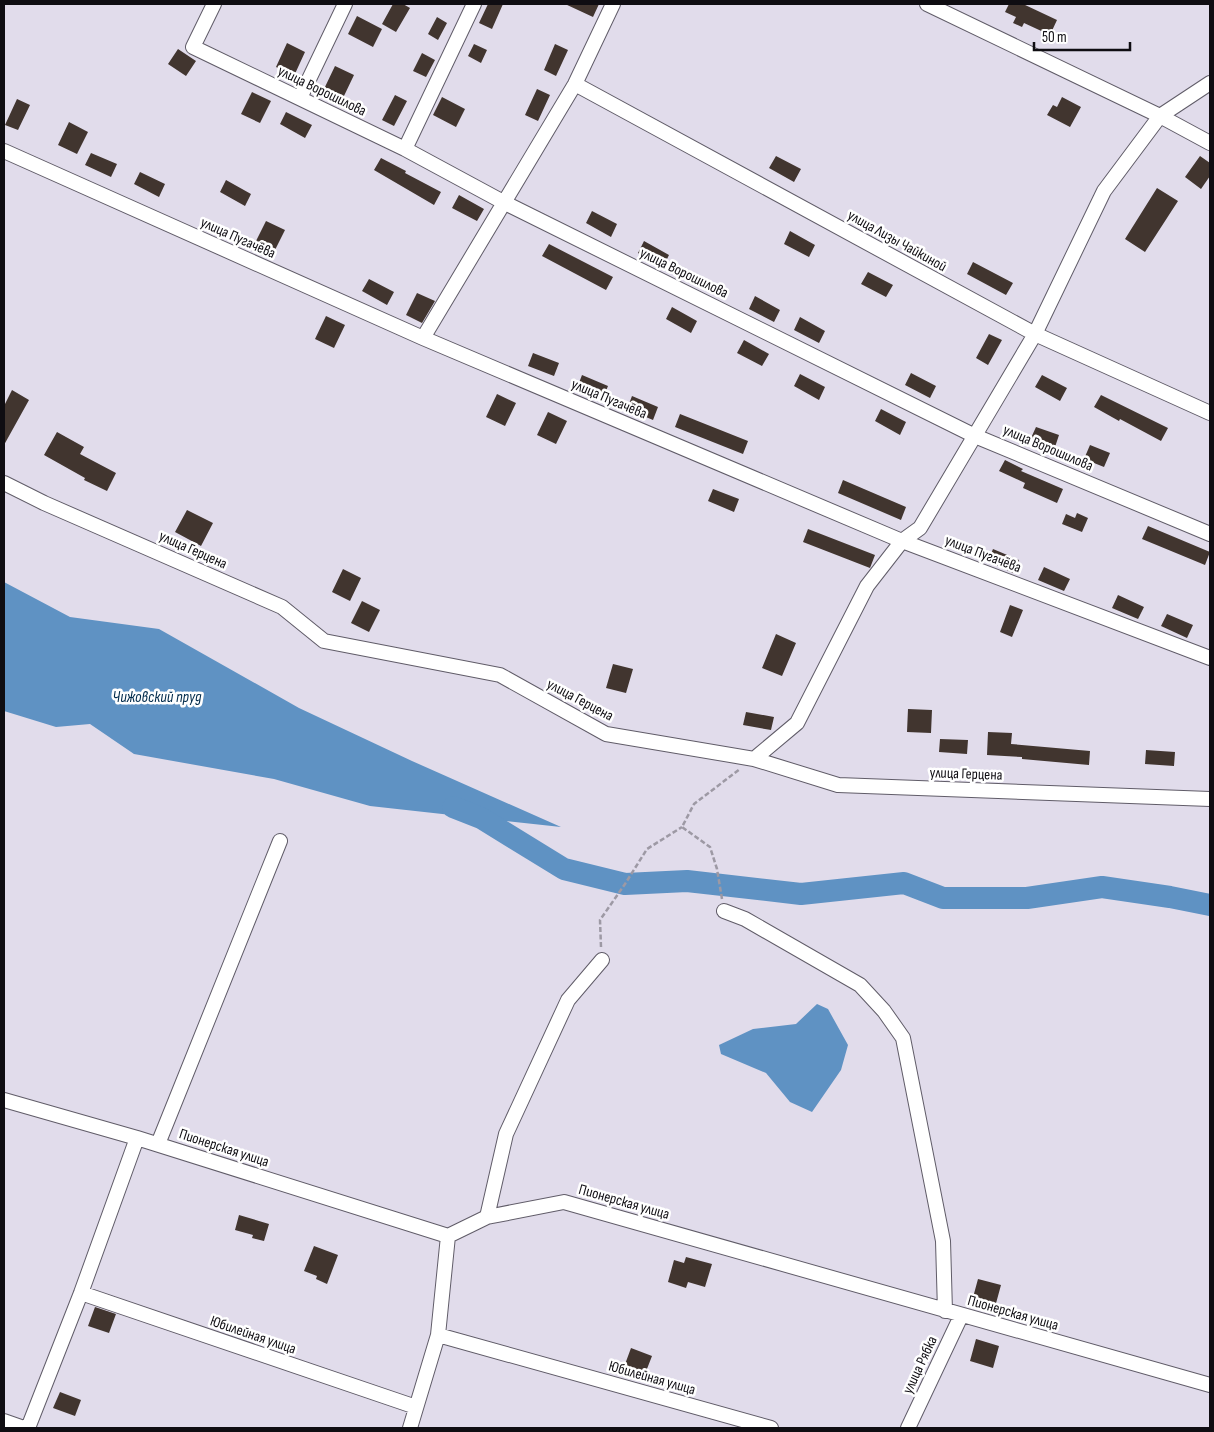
<svg xmlns="http://www.w3.org/2000/svg" width="1214" height="1432" viewBox="0 0 1214 1432" font-family="'Sofia Sans Condensed',sans-serif">
	<style>
		.water { fill: #5f92c3 }
		.lines { fill: none; stroke-linecap: round; stroke-linejoin: round }
		.river { stroke: #5f92c3; stroke-width: 22 }
		.building { fill: #41352f }
		.minor-casing { stroke: #605c68; stroke-width: 16 }
		.path { stroke: #9d99a4; stroke-width: 2.5; stroke-dasharray: 5 2.5; stroke-linecap: butt }
		.minor { stroke: #fff; stroke-width: 14 }
		.labels { text-anchor: middle; dominant-baseline: central; stroke-width: 5; stroke-linejoin: round; paint-order: stroke }
		.street-label { font-size: 15px; fill: #0f0d12; stroke: #fff }
		.water-label { font-size: 16px; font-style: italic; fill: #022b4b; stroke: #fff }
	</style>
	<rect width="100%" height="100%" fill="#e1dceb"/>
	<!-- water -->
	<path class="water" d="M4,582L70,617L159,629L299,708L412,761L561,827L370,806L274,779L134,754L90,724L56,727L4,711Z
		M817,1004L828,1009L848,1045L841,1070L812,1112L790,1102L766,1073L721,1054L719,1045L753,1029L796,1024Z"/>
	<g class="lines">
		<!-- river -->
		<path class="river" d="M453,807L481,818L564,869L625,884L687,881L801,894L904,883L943,898H1027L1102,887L1170,897L1210,905"/>
	</g>
	<!-- building -->
	<path class="building" d="M393,4H403L410,8L396,32L382,24Z
		M488,4H503L492,29L479,23Z
		M565,4H599L593,17Z
		M1009,4H1023L1057,20L1050,35L1024,23L1022,27L1013,23L1016,17L1005,12Z
		M357,16L382,29L373,47L348,34Z
		M437,17L447,23L438,40L428,34Z
		M287,43L305,52L294,76L276,67Z
		M474,44L487,50L481,63L468,56Z
		M555,44L568,50L556,76L544,70Z
		M178,49L196,61L186,76L168,64Z
		M422,53L435,60L426,77L413,71Z
		M335,66L354,75L343,98L324,89Z
		M537,89L550,95L538,121L525,115Z
		M252,92L271,101L260,123L241,114Z
		M395,95L407,101L394,126L382,120Z
		M442,97L465,109L456,127L433,115Z
		M1062,97L1081,107L1070,127L1047,115L1053,105L1057,107Z
		M17,99L30,105L18,130L5,125Z
		M286,112L312,125L305,138L280,124Z
		M69,122L88,132L77,154L58,145Z
		M91,153L117,164L111,177L85,165Z
		M776,156L801,169L794,182L769,168Z
		M1200,156L1210,163V176L1201,189L1185,177Z
		M381,158L406,171L405,173L441,192L434,205L374,170Z
		M140,172L165,184L159,197L134,184Z
		M226,180L251,194L245,206L220,192Z
		M1157,188L1178,201L1145,252L1125,239Z
		M459,195L484,209L477,221L452,208Z
		M592,211L617,224L611,237L586,223Z
		M266,221L285,230L274,252L255,243Z
		M790,231L815,245L809,257L784,244Z
		M644,241L669,255L663,267L638,253Z
		M549,244L613,277L606,290L542,256Z
		M973,262L1013,283L1006,295L967,274Z
		M868,272L893,285L886,297L861,284Z
		M369,279L394,292L387,305L362,291Z
		M417,293L435,301L422,323L406,315Z
		M755,296L780,310L774,322L749,309Z
		M672,307L697,321L691,333L666,319Z
		M326,316L345,325L334,348L315,339Z
		M800,317L825,331L819,343L794,330Z
		M989,334L1002,340L988,365L976,358Z
		M744,340L769,354L762,366L737,353Z
		M533,353L559,363L554,376L528,366Z
		M911,373L936,386L930,398L905,385Z
		M800,374L825,387L819,400L794,386Z
		M582,375L608,386L603,398L577,388Z
		M1042,375L1067,388L1060,401L1035,387Z
		M12,390L29,400L4,445V406Z
		M497,394L516,403L505,426L486,417Z
		M1101,395L1168,428L1161,441L1120,419L1119,421L1094,407Z
		M632,396L658,407L653,420L627,409Z
		M881,409L906,422L900,435L875,421Z
		M548,412L567,421L556,444L537,435Z
		M680,414L748,441L743,454L675,427Z
		M1036,427L1059,435L1055,447L1031,438Z
		M57,432L84,447L80,454L116,473L107,491L84,480L85,478L44,455Z
		M1090,445L1110,453L1104,467L1084,459Z
		M1005,460L1023,469L1021,471L1063,489L1057,503L1023,488L1025,483L999,471Z
		M843,480L906,507L901,520L838,493Z
		M713,489L739,499L734,512L708,501Z
		M187,510L213,523L201,546L175,532Z
		M1077,513L1088,518L1082,532L1062,524L1066,514L1075,518Z
		M1148,526L1210,552L1205,565L1142,539Z
		M808,529L875,555L870,568L803,542Z
		M993,549L1019,560L1013,573L988,561Z
		M1044,567L1070,579L1064,591L1038,580Z
		M343,569L361,578L350,601L332,592Z
		M1118,595L1144,607L1138,619L1112,608Z
		M362,601L380,610L369,632L351,623Z
		M1010,605L1023,610L1012,637L1000,632Z
		M1167,614L1193,625L1187,638L1161,626Z
		M776,634L796,643L782,676L762,668Z
		M613,664L633,669L626,693L606,688Z
		M908,709L932,710L931,733L907,732Z
		M746,712L774,717L771,730L743,725Z
		M988,732L1012,733L1011,744L1090,751L1089,765L1022,759V757L987,755Z
		M940,739L968,740L967,754L939,752Z
		M1146,750L1175,752L1174,766L1145,764Z
		M239,1215L269,1224L264,1241L252,1238L253,1235L235,1230Z
		M314,1246L338,1255L327,1284L316,1279L317,1276L304,1271Z
		M686,1257L712,1264L705,1287L688,1282L686,1288L668,1282L674,1260L684,1263Z
		M978,1279L1001,1285L995,1307L972,1301Z
		M95,1307L116,1314L109,1333L88,1326Z
		M976,1339L999,1346L993,1368L970,1361Z
		M631,1348L652,1356L645,1374L624,1367Z
		M60,1392L81,1400L75,1416L53,1408Z"/>
	<g class="lines">
		<defs>
			<path id="minor" d="M214,4L193,47L405,149L505,203L975,436L1210,534
				M927,4L1160,116L1210,143
				M575,84L1035,334L1210,413
				M300,98L345,4
				M405,149L474,4
				M4,151L423,338L902,541L1210,658
				M423,338L575,84L613,4
				M4,483L44,503L282,607L324,641L500,675L606,734L754,759L838,785L1210,799
				M754,759L797,723L867,586L902,541L920,528L1035,334L1104,191L1160,116L1210,83
				M724,911L745,919L860,985L884,1011L903,1038L943,1241L945,1311
				M4,1100L137,1138L448,1236L487,1217L564,1202L1210,1385
				M158,1144L280,841
				M487,1217L506,1134L568,1000L602,960
				M81,1293L416,1407
				M438,1335L771,1428
				M4,1421L24,1428
				M28,1428L81,1293L137,1138
				M410,1428L438,1335L448,1236
				M908,1428L961,1316"/>
		</defs>
		<!-- minor casing -->
		<use href="#minor" class="minor-casing"/>
		<!-- path -->
		<path class="path" d="M722,899L717,869L710,847L682,827L694,804L740,769
			M601,947L600,920L625,884L647,849L682,827"/>
		<!-- minor -->
		<use href="#minor" class="minor"/>
	</g>
	<g class="labels">
		<!-- street labels -->
		<g class="street-label">
			<text transform="translate(322 91) rotate(26)">улица Ворошилова</text>
			<text transform="translate(238 238) rotate(24)">улица Пугачёва</text>
			<text transform="translate(897 241) rotate(29)">улица Лизы Чайкиной</text>
			<text transform="translate(684 273) rotate(26)">улица Ворошилова</text>
			<text transform="translate(609 399) rotate(23)">улица Пугачёва</text>
			<text transform="translate(1048 448) rotate(23)">улица Ворошилова</text>
			<text transform="translate(193 550) rotate(24)">улица Герцена</text>
			<text transform="translate(983 554) rotate(21)">улица Пугачёва</text>
			<text transform="translate(580 700) rotate(28)">улица Герцена</text>
			<text transform="translate(966 774) rotate(2)">улица Герцена</text>
			<text transform="translate(224 1148) rotate(18)">Пионерская улица</text>
			<text transform="translate(624 1202) rotate(16)">Пионерская улица</text>
			<text transform="translate(1013 1313) rotate(16)">Пионерская улица</text>
			<text transform="translate(253 1335) rotate(19)">Юбилейная улица</text>
			<text transform="translate(920 1365) rotate(-65)">улица Рябка</text>
			<text transform="translate(652 1378) rotate(16)">Юбилейная улица</text>
		</g>
		<!-- water labels -->
		<g class="water-label">
			<text x="157" y="697">Чижовский пруд</text>
		</g>
	</g>
	<!-- border -->
	<rect width="1214" height="1432" fill="none" stroke="#0f0d12" stroke-width="10"/>
	<!-- scale -->
	<path d="M1034 42v8h96v-8" fill="none" stroke="#0f0d12" stroke-width="2.5"/>
	<text x="1042" y="42" font-size="15" fill="#0f0d12" stroke="#ffffff" stroke-width="4" paint-order="stroke">50 m</text>
</svg>
